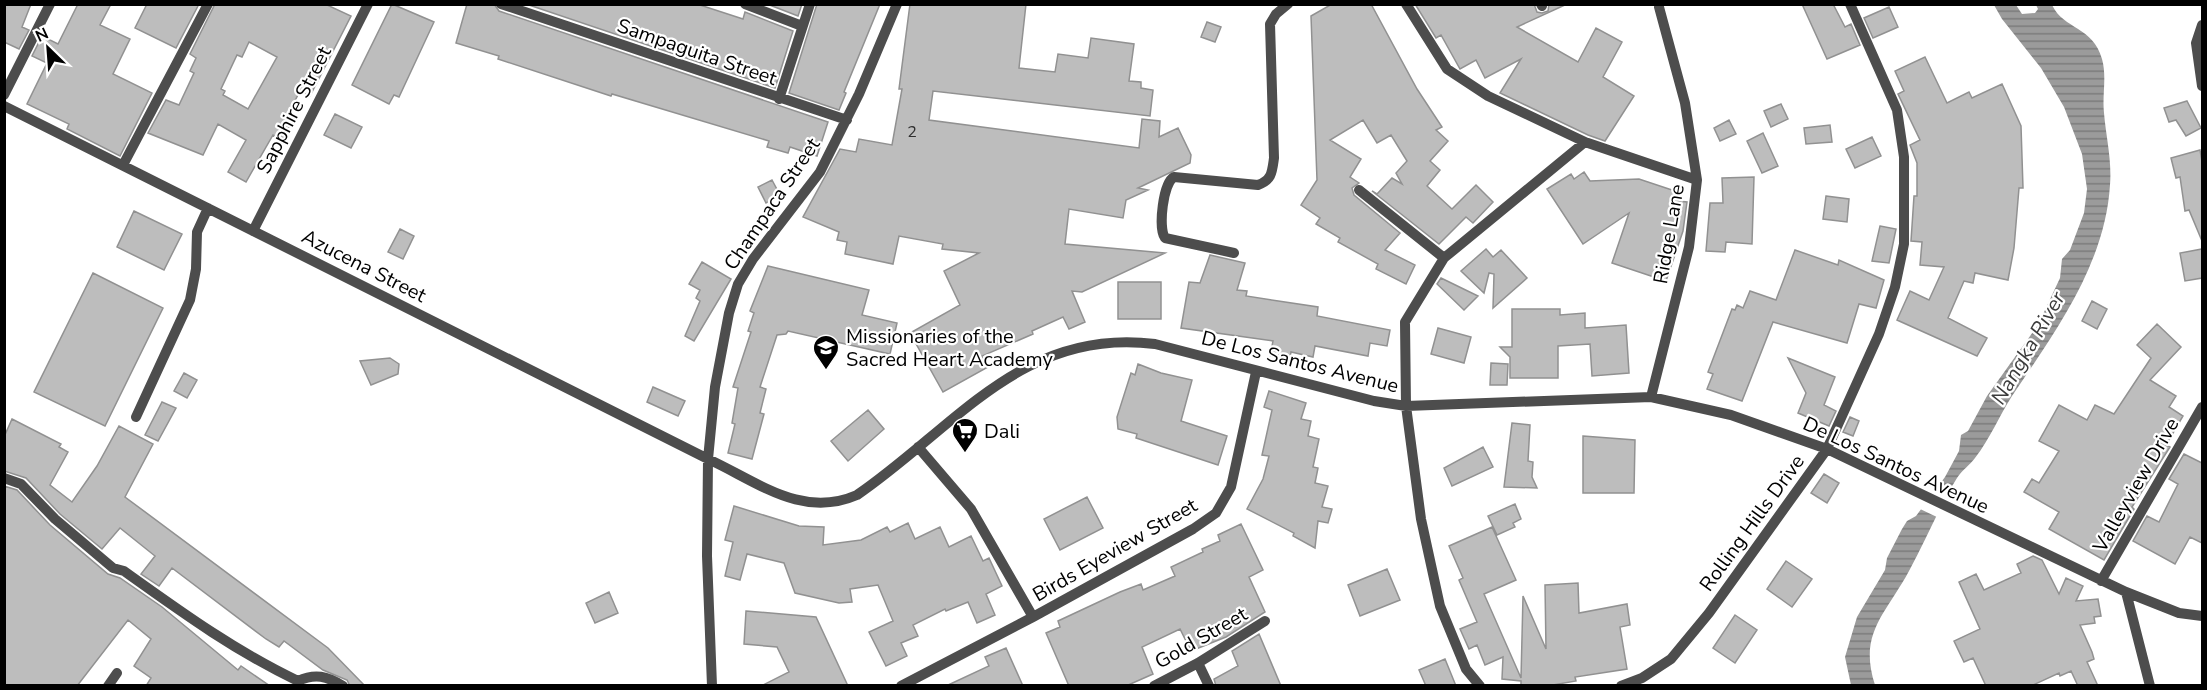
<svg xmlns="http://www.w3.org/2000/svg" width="2207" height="690" viewBox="0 0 2207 690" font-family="'Nunito Sans',sans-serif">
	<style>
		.water { fill: url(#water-rules) }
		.pier { fill: #fff }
		.building { fill: #bdbdbd; stroke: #919191; stroke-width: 1.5; fill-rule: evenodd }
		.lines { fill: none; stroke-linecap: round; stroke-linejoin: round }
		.minor { stroke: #4d4d4d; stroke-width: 10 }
		.labels { text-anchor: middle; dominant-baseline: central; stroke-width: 4.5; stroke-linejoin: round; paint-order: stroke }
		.number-label { font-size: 16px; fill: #2f2f2f }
		.street-label { font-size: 20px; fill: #000; stroke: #fff }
		.poi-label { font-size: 20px; fill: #000; stroke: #fff; text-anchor: start }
		.water-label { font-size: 21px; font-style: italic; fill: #3c3c3c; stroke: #fff }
	</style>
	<defs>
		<pattern id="water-rules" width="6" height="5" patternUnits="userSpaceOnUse" patternTransform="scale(1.5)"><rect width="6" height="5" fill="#9b9b9b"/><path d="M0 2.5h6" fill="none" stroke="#7c7c7c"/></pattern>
	</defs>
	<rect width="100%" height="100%" fill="#fff"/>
	<!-- water -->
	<path class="water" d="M1994,5H2016L2022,14L2035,13L2038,9L2036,5H2052C2064,30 2093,26 2102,59C2107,77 2102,95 2104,113C2106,137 2112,160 2110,185C2105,265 2055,332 2012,396C1999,416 1990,439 1975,458C1970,465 1962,470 1957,478C1939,507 1926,540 1909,571C1886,614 1858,633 1875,685H1851L1845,657L1857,617L1885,570L1887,558L1902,529L1907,521L1916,516L1945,477L1959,451L1961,435L1968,431L1987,396L2038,325L2060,278L2062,259L2070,250L2084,213L2087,189L2082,154L2064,107L2041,68L2002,19Z"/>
	<!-- pier -->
	<path class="pier" d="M1934,487L1951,495L1939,518L1918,508Z"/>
	<!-- building -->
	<path class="building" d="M4,4H31L22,27L29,30L19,49L4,42Z
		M78,4H111L100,25L130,39L113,74L152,93L120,156L67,129L69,124L27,104L47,63L32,56L42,36L58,44Z
		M147,4H199L176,48L135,28Z
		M215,4H325L351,16L310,96L300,91L284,122L290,125L282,140L273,135L246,182L228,172L246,140L218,124L203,155L148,133L166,100L179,105L194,73L190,71L196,58L190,54ZM249,42L277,57L248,109L223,95L225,91L221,89L237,55L242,57Z
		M392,4L434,22L399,97L394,95L389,104L352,85Z
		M467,4H494L499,11L828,122L817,156L790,147L788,153L767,147L769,141L612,94L611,96L498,59L499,56L456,43Z
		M526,4H697L743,19L745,12L793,31L775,88Z
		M767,4H802L798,16Z
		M817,4H880L844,92L846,93L839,110L789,93Z
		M910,4H1026L1019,68L1055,72L1058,54L1088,58L1091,38L1134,44L1129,81L1141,82V88L1153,90L1150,116L933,91L929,120L1139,148L1142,119L1160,121L1159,137L1178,128L1191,155L1190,163L1138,188L1148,190L1126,200L1123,218L1069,209L1065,244L1165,253L1082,292L1072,291L1085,322L1069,329L1063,317L1032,331L1033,334L982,356L988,367L943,392L910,333L960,305L944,271L979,253L942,249L943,244L899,236L893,264L845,254L847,242L837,240L839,232L803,217L840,149L856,152L859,139L892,145L902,89H899Z
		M1332,4H1371L1417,89L1442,127L1436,130L1448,141L1430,161L1440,170L1427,186L1452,209L1476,185L1493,202L1473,223L1466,217L1439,244L1372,191L1377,194L1392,178L1402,184L1396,173L1407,161L1391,135L1377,143L1363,120L1330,140L1361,159L1350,177L1359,183L1352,188L1354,195L1400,233L1385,250L1415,265L1406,284L1376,269L1378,264L1338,242L1340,238L1316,224L1320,218L1301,205L1317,180L1311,16Z
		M1415,4H1534L1537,12L1542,13L1548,11L1549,4H1567L1517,27L1578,62L1596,28L1622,42L1603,77L1634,96L1605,141L1588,135L1500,93L1521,59L1485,78L1476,60L1460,69L1441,35L1436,38Z
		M1802,4H1833L1845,27L1851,24L1860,45L1827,59Z
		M1889,7L1898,27L1873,38L1864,18Z
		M1207,22L1221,27L1215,42L1201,37Z
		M1925,57L1947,103L1969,92L1972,98L2002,84L2021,126L2023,188H2019L2014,248L2008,280L1975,273L1973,283L1964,281L1948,318L1987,338L1977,356L1897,320L1910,291L1929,300L1944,267L1920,265L1922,242L1911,241L1914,196H1917V163L1910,145L1920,140L1898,94L1904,91L1895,71Z
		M2187,101L2201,128L2186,136L2176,120L2169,122L2164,108Z
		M1781,104L1788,119L1771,127L1764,111Z
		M335,114L362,127L351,148L324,135Z
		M1729,120L1736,134L1720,141L1714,128Z
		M1830,125L1832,142L1806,144L1804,128Z
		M1763,133L1778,166L1762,173L1747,141Z
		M1872,137L1881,156L1855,168L1846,149Z
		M2200,150L2202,162V241L2189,210L2185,211L2180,177L2176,178L2171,158Z
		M1584,172L1590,181L1639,179L1681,193L1678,201L1687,202L1683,231L1666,281L1612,263L1629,213L1583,244L1547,189L1571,174L1574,179Z
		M1754,177L1752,244L1726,242L1725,252L1706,251L1710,203H1723L1722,178Z
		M772,180L780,195L766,203L758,187Z
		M1826,196L1849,199L1847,222L1823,219Z
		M134,211L182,234L164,270L117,247Z
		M1880,226L1896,229L1889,263L1872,261Z
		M400,229L414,236L403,259L388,252Z
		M1486,249L1493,257L1501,250L1527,278L1493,308L1494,274L1489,273L1484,293L1461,271Z
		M2202,249V278L2185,281L2180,253Z
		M1795,250L1838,265L1839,260L1884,280L1876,308L1859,304L1847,343L1773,322L1742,401L1707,389L1713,374L1708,372L1732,309L1735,310L1737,305L1743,308L1750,291L1776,300Z
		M1210,255L1245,263L1237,290L1247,291L1246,296L1318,307L1317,316L1390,330L1387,346L1370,343L1368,356L1315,346L1313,357L1291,352L1290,359L1270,356L1273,341L1181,328L1189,282L1200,283Z
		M702,262L731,279L694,341L685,336L700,301L696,298L700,290L689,284Z
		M768,266L869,290L862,315L897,323L890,354L788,331L786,334L777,335L760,387L766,389L760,413L764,414L752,459L728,453L735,424L732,423L738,388L733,387L751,332L748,331L754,313L750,311Z
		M93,273L163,308L105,426L34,392Z
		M1441,278L1478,296L1464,310L1437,284Z
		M1118,282H1161V319H1118Z
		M2092,301L2107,309L2097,329L2082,321Z
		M1512,309H1560V315L1585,313V328L1626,325L1629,373L1592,376L1590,344L1558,346V378H1510V357L1500,347H1512Z
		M2157,324L2181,347L2150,380L2176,396L2169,407L2183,416L2166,445L2170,447L2132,507L2134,509L2104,560L2049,529L2059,512L2024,492L2032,479L2039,483L2059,451L2039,441L2059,405L2087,420L2095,405L2114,414L2151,358L2137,345Z
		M1438,328L1471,337L1464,363L1431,354Z
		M390,358L399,364L398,374L371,385L360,361Z
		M1788,358L1835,377L1824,405L1836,411L1829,426L1798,413L1806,393Z
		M1491,363L1508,364L1507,385H1490Z
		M1138,364L1161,373L1192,380L1181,421L1227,436L1218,465L1136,438L1137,434L1118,429L1117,417L1131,373L1135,375Z
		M184,373L197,380L187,398L174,391Z
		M653,387L685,401L678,416L647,402Z
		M1269,391L1306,403L1301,419L1311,421L1308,436L1319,439L1313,467L1318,468L1315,483L1328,486L1322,507L1332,509L1328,523L1318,521L1315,548L1293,536L1294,533L1247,509L1263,479L1269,456L1262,455L1272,410L1264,407Z
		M162,402L176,408L158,441L145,435Z
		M868,410L884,429L848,461L831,441Z
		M1850,417L1859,421L1853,436L1843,432Z
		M12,419L61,444L59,447L68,452L50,485L72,502L97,466L119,426L153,444L125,497L328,648L365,686H350L347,680L323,670L284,641L279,647L266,639L172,568L159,586L141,574L155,556L120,528L102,549L60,514L26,478L4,471V437Z
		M1512,423L1530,425L1528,461L1533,462L1532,477L1537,488L1504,487Z
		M1583,436L1635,440L1634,493H1583Z
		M1483,447L1493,467L1452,486L1444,468Z
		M2184,454L2202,463V543L2190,537L2175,564L2133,541L2147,516L2159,522L2178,484L2169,479Z
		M1824,474L1839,483L1827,503L1811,493Z
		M4,486L17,490L50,525L108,574L120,578L162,607L238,670L241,666L270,686H146L151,678L134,666L151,639L128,620L77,686H4Z
		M1087,497L1103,528L1060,550L1044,519Z
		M1515,504L1521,519L1513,523L1515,527L1497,535L1488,516Z
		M734,506L799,526L824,527L823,545L861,540L887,527L890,532L908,523L915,539L940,527L949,547L971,536L983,561L989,558L1002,586L986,594L995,615L977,623L968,602L946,611L945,609L913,625L918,636L901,643L907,656L886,666L869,632L893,621L878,585L850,589L852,602L839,603L795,593L784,563L747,554L740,580L725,576L733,542L725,540Z
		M1241,524L1263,570L1249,577L1265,612L1226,637L1191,651L1180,629L1142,647L1153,674L1126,686H1069L1046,633L1060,627L1058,621L1120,592L1141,584L1143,590L1175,576L1171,567L1203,552L1202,549L1220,541L1218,535Z
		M1492,527L1516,580L1484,594L1521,678L1523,596L1546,649L1545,585L1578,583L1579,613L1627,604L1630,625L1620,627L1627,669L1575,677L1576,681L1547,686H1521V681L1502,679L1503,657L1485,665L1477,645L1469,649L1460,629L1477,622L1459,580L1463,578L1449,546Z
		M2033,556L2042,560L2059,594L2066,578L2083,586L2076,601L2098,599L2101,616L2094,617L2095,623L2080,625L2092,652L2094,659L2087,662L2098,686H2078L2071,671L2060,676L2059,673L2031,686H1986L1973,658L1964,662L1954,641L1980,629L1959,582L1976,574L1984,590L2021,573L2017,564Z
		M1786,561L1812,579L1792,607L1767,589Z
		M1387,569L1400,600L1360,616L1348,585Z
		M609,592L618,613L595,623L586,603Z
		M746,611L816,617L848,686H761L789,672L777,647L744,644Z
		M1735,615L1757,630L1735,663L1713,648Z
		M1259,634L1281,686H1216L1214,679L1238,666L1232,651Z
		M1006,648L1023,686H946L989,666L985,657Z
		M1445,659L1456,686H1426L1419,670Z"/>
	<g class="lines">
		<!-- minor -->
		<path class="minor" d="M501,4L847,120
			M745,4L802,26
			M1406,4L1447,69L1488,96L1585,142L1697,180
			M1541,4L1542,6
			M2202,25L2196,43L2202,86
			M4,95L50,4
			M779,99L810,4
			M4,106L708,459C758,482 802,519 857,495C955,428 1022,327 1155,344L1374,401L1406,406L1651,397L1731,415L1827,449L2126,592L2179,613L2202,616
			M123,165L208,4
			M1359,190L1444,258
			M253,231L368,4
			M1234,253L1165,238C1158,228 1163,183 1174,177L1258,185C1272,180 1272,172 1274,158L1270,24L1276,14L1288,4
			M1651,397L1689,247L1697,180L1685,103L1659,7
			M136,417L190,300L196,269L197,232L208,208
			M918,447L971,509L1033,617
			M4,478L21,484L55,519L113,568L124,571C180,611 235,651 298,681C315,673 327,676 343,686
			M2101,581L2202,407
			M2126,592L2150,686
			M1198,663L1209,686
			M108,686L117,673
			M712,686L707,556L708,459L715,387L729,313L738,284L753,259L820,172L859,94L897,4
			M901,686L1033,617L1193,529L1216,513L1231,487L1256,372
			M1154,686L1198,663L1265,621
			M1480,686L1466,669L1440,606L1421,519L1406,406L1405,322L1444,258L1585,142
			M1621,686L1642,678L1671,659L1709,613L1827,449L1879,334L1895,287L1904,244V157L1897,110L1850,4"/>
	</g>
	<!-- icons -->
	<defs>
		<symbol id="school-pin" viewBox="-11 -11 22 30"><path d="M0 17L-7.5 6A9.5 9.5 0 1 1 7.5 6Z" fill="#000" stroke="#fff"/><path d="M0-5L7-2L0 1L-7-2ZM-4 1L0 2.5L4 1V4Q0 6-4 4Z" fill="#fff"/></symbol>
		<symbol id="supermarket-pin" viewBox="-11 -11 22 30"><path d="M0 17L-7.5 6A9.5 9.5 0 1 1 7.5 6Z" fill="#000" stroke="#fff"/><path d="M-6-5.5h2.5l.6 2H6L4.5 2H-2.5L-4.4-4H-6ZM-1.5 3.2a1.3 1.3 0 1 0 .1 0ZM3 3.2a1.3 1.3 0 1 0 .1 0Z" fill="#fff"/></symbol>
	</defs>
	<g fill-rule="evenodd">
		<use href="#school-pin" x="811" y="333" width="30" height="40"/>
		<use href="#supermarket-pin" x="950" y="416" width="30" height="40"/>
	</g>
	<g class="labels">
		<!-- number labels -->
		<g class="number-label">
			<text x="912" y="132">2</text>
		</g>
		<!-- street labels -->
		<g class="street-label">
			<text transform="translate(697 52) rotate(19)">Sampaguita Street</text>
			<text transform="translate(294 110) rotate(-63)">Sapphire Street</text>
			<text transform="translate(772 204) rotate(-56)">Champaca Street</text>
			<text transform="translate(1669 234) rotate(-80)">Ridge Lane</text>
			<text transform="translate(364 266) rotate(27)">Azucena Street</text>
			<text transform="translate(1300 362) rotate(14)">De Los Santos Avenue</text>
			<text transform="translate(1896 465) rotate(25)">De Los Santos Avenue</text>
			<text transform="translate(2136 485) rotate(-60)">Valleyview Drive</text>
			<text transform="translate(1752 523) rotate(-54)">Rolling Hills Drive</text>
			<text transform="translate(1115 550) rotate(-30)">Birds Eyeview Street</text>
			<text transform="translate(1201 638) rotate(-30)">Gold Street</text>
		</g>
		<!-- poi labels -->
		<g class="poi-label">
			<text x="846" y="336">Missionaries of the<tspan x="846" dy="23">Sacred Heart Academy</tspan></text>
			<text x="984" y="431">Dali</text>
		</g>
		<!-- water labels -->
		<g class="water-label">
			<text transform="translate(2028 348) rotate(-60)">Nangka River</text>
		</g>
	</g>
	<!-- border -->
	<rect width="2207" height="690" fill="none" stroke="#000000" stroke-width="12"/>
	<!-- north arrow -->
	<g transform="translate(48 48) rotate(335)" stroke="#ffffff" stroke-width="4.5" paint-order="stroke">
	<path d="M0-4.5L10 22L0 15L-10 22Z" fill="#000000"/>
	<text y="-9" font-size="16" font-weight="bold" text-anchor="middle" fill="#000000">N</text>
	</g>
</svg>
